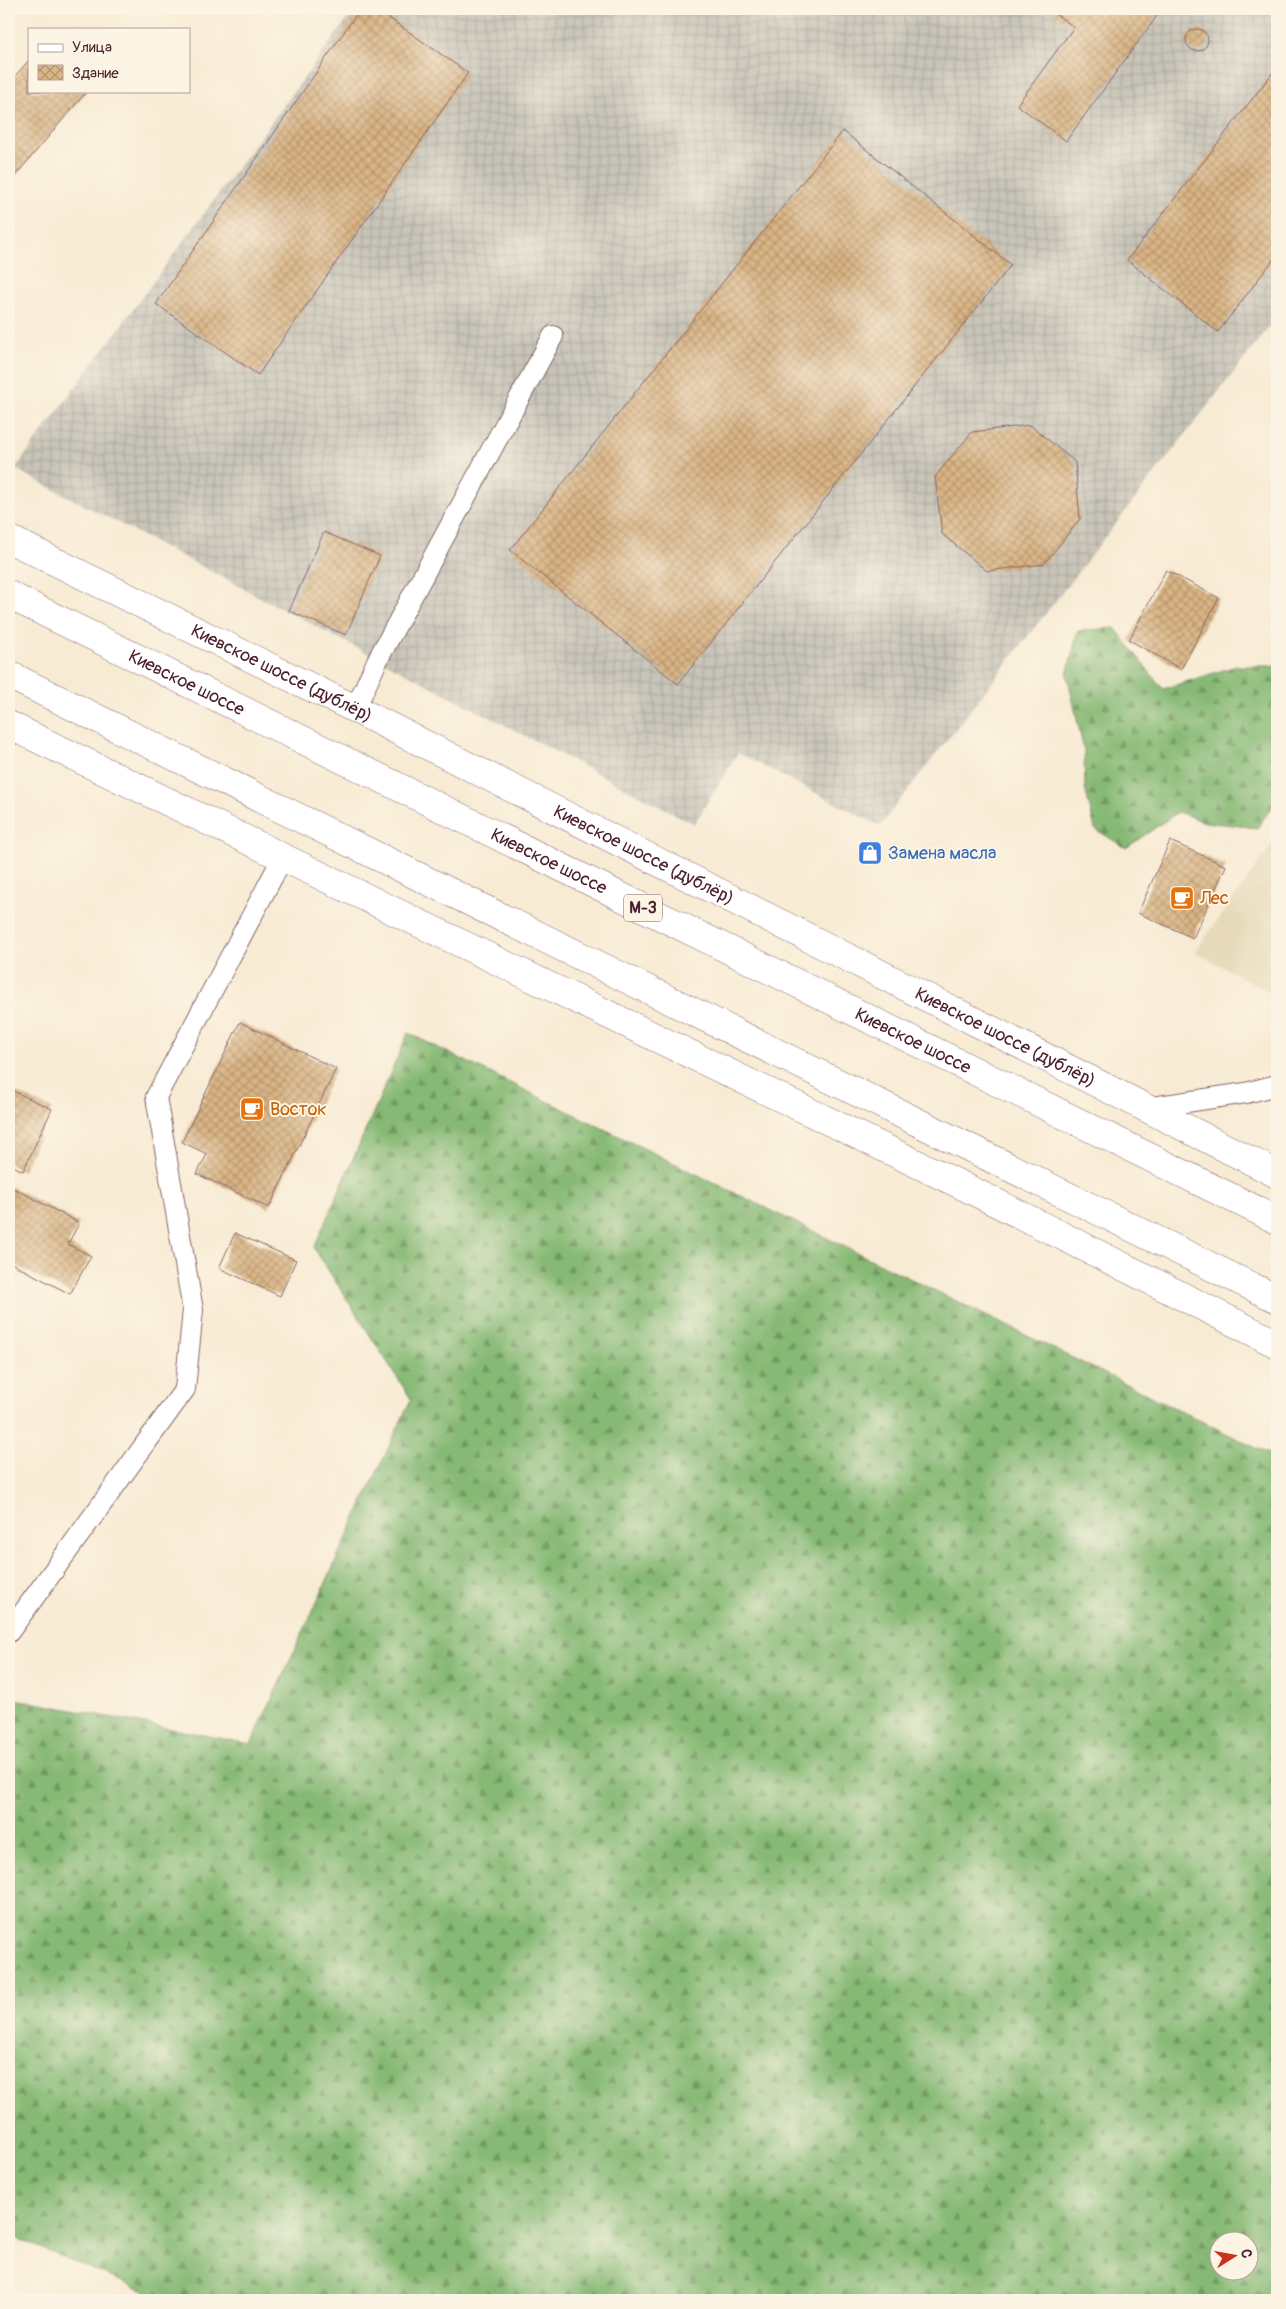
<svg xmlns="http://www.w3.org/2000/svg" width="1286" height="2309" viewBox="0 0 1286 2309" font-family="Pangolin,sans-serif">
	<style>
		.built { fill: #e6daba }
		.industrial { fill: url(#industrial-grid) }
		.forest { fill: url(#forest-firs); stroke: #686c50; fill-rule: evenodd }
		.building { fill: url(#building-cross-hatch) }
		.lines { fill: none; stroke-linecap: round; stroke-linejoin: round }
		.service-casing { stroke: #876666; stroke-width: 22 }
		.tertiary-casing { stroke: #876666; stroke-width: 29 }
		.secondary-casing { stroke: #876666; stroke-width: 29 }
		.trunk-casing { stroke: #876666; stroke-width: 29 }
		.service { stroke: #fff; stroke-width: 20 }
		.tertiary { stroke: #fff; stroke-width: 28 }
		.secondary { stroke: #fff; stroke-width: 28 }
		.trunk { stroke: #fff; stroke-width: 28 }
		.labels { text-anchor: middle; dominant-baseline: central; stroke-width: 4; stroke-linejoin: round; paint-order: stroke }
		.shield { fill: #fcf5e5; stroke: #7f5f63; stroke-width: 1 }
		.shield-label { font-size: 16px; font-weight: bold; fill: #4a1f2b }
		.street-label { font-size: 18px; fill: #4a1f2b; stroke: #fcf5e5 }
		.shop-label { font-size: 18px; fill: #366cbe; stroke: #fcf5e5; text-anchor: start }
		.food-label { font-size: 18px; fill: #c56008; stroke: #fcf5e5; text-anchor: start }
	</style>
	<defs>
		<pattern id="industrial-grid" width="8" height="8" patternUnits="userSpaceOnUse" patternTransform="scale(1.25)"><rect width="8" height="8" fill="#c8c4b8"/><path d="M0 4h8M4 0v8" fill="none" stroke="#ada89e"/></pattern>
		<pattern id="forest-firs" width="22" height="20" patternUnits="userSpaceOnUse" patternTransform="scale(1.25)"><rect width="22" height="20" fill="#86b974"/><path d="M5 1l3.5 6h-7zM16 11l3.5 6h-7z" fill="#70965f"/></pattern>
		<pattern id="building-cross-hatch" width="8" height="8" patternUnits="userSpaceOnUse" patternTransform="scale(1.25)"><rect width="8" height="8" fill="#dab585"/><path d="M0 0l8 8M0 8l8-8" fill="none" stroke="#b3936d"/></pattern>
	</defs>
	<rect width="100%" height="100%" fill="#fcf5e5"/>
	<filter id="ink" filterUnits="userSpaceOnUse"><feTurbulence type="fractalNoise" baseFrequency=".02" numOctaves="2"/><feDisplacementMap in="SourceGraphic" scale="10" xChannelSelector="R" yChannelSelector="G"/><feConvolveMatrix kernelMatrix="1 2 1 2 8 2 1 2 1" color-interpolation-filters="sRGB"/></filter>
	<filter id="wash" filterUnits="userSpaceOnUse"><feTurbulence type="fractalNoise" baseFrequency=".0096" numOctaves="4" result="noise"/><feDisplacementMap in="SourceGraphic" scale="20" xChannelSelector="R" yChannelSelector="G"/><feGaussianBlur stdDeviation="1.12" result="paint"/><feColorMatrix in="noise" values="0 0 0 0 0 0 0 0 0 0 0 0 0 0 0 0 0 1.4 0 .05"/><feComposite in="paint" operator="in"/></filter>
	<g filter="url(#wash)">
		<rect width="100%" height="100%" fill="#f8ebd4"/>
		<!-- built -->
		<path class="built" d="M1277,838V996L1195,952Z"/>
		<!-- industrial -->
		<path class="industrial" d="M355,9H1277V317L880,826L738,753L694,824L15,469Z"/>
		<!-- forest -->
		<path class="forest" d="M1115,628L1163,689L1236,666H1277V800L1257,828L1205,822L1178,812L1126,848L1095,829L1085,788L1084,751L1067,674L1078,631Z
			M408,1033L1277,1458V2300H166L9,2235V1698L251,1744L411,1399L314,1248ZM1218,2242H1248V2272H1218Z"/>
		<g id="blocks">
			<!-- building -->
			<path class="building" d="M360,9H376L468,73L258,375L156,304Z
				M1048,9H1162L1066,141L1017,105L1074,27Z
				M1186 40a11 11 0 1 1 22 0a11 11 0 1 1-22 0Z
				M29,60V91H87L9,183V83Z
				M1277,67V255L1218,332L1127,260Z
				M843,131L1011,265L678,684L510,550Z
				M1030,425L1075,462L1080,519L1044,564L987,571L942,534L935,477L972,432Z
				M324,532L380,556L346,635L289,611Z
				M1166,570L1219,598L1181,669L1129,640Z
				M1170,841L1226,866L1193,938L1138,913Z
				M240,1022L336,1069L269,1208L197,1174L207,1154L182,1142Z
				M9,1089L52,1109L23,1171L9,1164Z
				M12,1187L79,1223L68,1244L91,1256L70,1294L9,1262V1192Z
				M235,1233L296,1260L280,1296L219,1268Z"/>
		</g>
	</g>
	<g filter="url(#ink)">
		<use href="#blocks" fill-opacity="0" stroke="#876666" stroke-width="1"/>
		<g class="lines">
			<defs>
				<path id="service" d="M355,709L378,659L553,336
					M1146,1108L1246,1093L1277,1085
					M9,1632L185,1389L193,1310L156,1097L283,857"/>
				<g id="tertiary">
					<path id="s1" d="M9,539L355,709L1277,1174"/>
				</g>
				<path id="secondary" d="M9,725L965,1187L1277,1344"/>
				<g id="trunk">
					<path id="s2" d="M9,595L1277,1220"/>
					<path d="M9,675L1277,1299"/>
				</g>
			</defs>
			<!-- service casing -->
			<use href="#service" class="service-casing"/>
			<!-- tertiary casing -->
			<use href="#tertiary" class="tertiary-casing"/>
			<!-- secondary casing -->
			<use href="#secondary" class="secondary-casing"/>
			<!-- trunk casing -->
			<use href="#trunk" class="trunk-casing"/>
			<!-- service -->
			<use href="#service" class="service"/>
			<!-- tertiary -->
			<use href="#tertiary" class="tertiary"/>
			<!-- secondary -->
			<use href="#secondary" class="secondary"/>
			<!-- trunk -->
			<use href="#trunk" class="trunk"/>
		</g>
	</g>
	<!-- icons -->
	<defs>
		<symbol id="shop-square" viewBox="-11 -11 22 22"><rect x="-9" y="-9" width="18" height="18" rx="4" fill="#3f7fe0" stroke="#fcf5e5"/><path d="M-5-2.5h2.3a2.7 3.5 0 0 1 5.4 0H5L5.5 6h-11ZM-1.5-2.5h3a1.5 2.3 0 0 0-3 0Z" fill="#fff"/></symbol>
		<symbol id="cafe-square" viewBox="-11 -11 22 22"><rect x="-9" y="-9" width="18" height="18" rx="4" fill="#e8710a" stroke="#fcf5e5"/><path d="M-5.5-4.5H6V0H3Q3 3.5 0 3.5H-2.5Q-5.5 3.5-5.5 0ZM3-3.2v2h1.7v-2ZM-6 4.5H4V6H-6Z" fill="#fff"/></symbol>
	</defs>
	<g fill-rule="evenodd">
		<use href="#shop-square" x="856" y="839" width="28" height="28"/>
		<use href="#cafe-square" x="1168" y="884" width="28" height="28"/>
		<use href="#cafe-square" x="238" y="1095" width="28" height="28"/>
	</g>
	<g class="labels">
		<!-- shield labels -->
		<rect class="shield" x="624" y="894.5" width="38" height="27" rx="4"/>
		<g class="shield-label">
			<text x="643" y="908">М-3</text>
		</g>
		<!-- street labels -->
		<g class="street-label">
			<text stroke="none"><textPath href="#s1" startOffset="304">Киевское шоссе (дублёр)</textPath></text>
			<text stroke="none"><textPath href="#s2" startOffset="198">Киевское шоссе</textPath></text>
			<text stroke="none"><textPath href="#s1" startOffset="709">Киевское шоссе (дублёр)</textPath></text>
			<text stroke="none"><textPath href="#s2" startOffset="602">Киевское шоссе</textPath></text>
			<text stroke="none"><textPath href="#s1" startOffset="1114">Киевское шоссе (дублёр)</textPath></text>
			<text stroke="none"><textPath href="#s2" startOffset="1008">Киевское шоссе</textPath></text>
		</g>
		<!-- shop labels -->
		<g class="shop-label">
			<text x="888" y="853">Замена масла</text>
		</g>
		<!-- food labels -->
		<g class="food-label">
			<text x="1200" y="898">Лес</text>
			<text x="270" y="1109">Восток</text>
		</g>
	</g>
	<!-- margin -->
	<rect width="1286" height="2309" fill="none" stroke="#fcf5e5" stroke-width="30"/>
	<!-- legend -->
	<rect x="28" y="28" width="162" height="65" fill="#fcf5e5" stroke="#b59f9b"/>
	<rect x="38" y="44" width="25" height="8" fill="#ffffff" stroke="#b59f9b"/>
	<text x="72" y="52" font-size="15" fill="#4a1f2b">Улица</text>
	<rect x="38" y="65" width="25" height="15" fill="url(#building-cross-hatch)" stroke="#b59f9b"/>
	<text x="72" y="78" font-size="15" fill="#4a1f2b">Здание</text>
	<!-- north arrow -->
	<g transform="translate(1234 2256) rotate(79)"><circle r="24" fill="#fcf5e5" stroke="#b59f9b"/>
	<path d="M0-4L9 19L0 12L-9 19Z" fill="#c8321e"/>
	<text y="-8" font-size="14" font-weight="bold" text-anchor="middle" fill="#4a1f2b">С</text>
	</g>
</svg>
